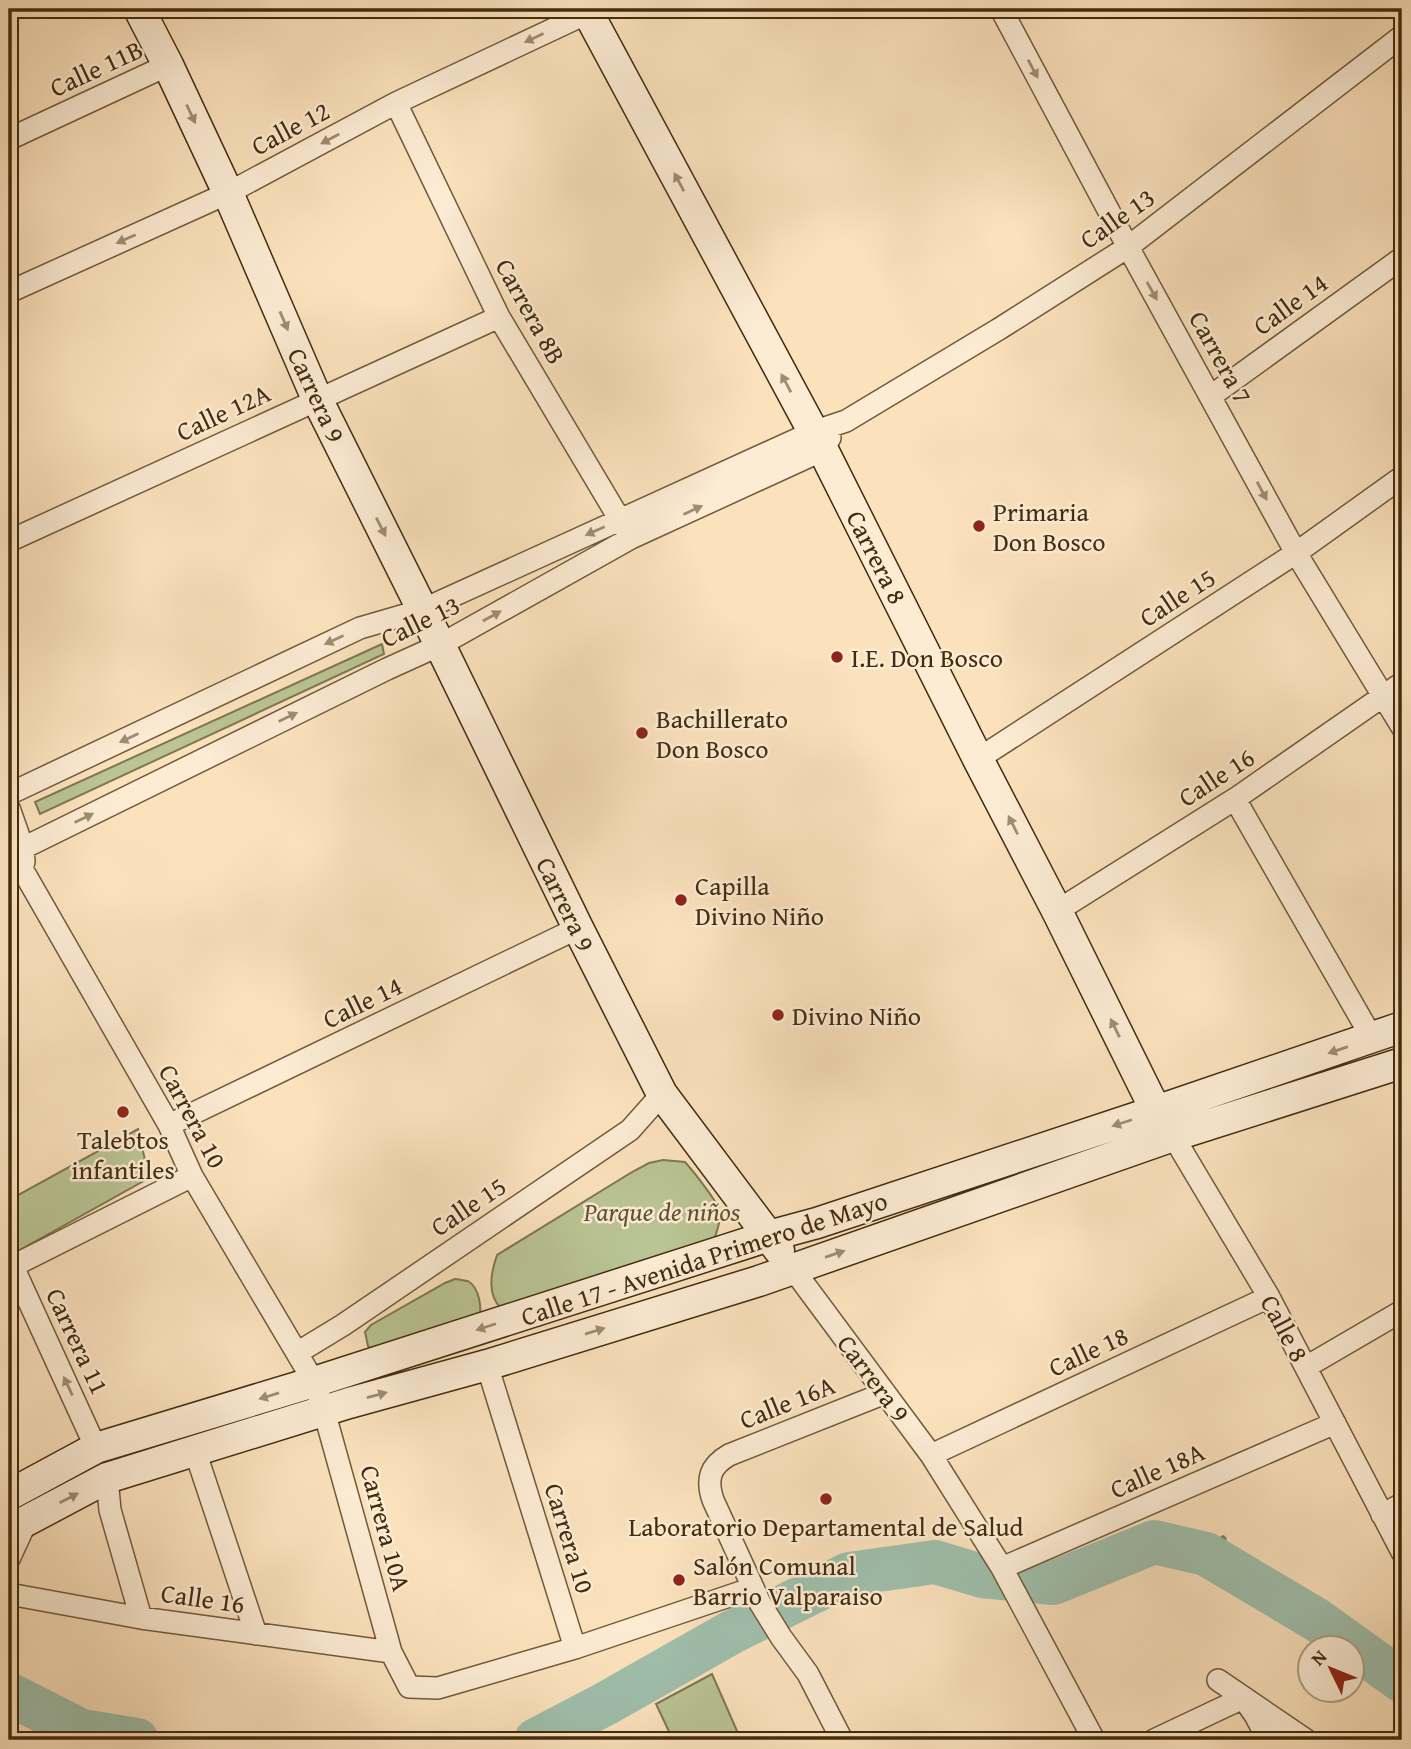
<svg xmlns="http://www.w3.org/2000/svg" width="1411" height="1749" viewBox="0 0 1411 1749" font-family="'Gentium Book Plus',serif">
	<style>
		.green { fill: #bac494; stroke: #7e7850; stroke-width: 2 }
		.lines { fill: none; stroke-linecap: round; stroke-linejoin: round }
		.stream { stroke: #7a846c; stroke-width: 7 }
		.river { stroke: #9fbfac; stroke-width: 44 }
		.minor-casing { stroke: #715a39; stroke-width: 24 }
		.secondary-casing { stroke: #432c0d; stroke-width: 33 }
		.minor { stroke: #fcecd4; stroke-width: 21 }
		.secondary { stroke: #fcecd4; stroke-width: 30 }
		.oneway { fill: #a08c70 }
		.poi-dot { fill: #8f2418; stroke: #fcecd4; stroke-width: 2.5 }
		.labels { text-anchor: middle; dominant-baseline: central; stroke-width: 5; stroke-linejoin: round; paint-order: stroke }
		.street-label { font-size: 26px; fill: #432c0d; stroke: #fcecd4 }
		.poi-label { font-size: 26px; fill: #432c0d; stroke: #fcecd4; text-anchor: start }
		.park-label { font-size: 26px; font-style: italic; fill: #61522f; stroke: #fcecd4 }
	</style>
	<rect width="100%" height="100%" fill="#fbe2bd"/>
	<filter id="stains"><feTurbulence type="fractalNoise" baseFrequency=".00286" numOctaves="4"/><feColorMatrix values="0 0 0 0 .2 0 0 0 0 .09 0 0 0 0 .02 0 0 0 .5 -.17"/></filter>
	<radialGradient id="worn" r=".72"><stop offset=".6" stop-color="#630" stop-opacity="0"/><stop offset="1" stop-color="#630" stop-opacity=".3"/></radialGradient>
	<!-- green -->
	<path class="green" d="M382,644L384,654L40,814L35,802Z
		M138,1129L149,1178L18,1251L9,1227V1200Z
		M663,1160L685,1162C693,1171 718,1202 720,1212C721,1221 717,1231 714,1240L501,1308C486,1294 491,1272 497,1255L632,1172L649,1163Z
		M455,1279C457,1279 466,1281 468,1281C480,1288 482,1309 479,1321L373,1351L368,1346L365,1332L371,1325L445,1283Z
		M712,1674L741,1740H673L656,1704Z"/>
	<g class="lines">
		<!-- stream -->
		<path class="stream" d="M1206,1554L1223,1539"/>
		<!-- river -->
		<path class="river" d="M9,1694L82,1731L137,1740
			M536,1740L605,1704L732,1632L849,1574L935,1562L982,1576L1053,1583L1154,1542L1206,1554L1317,1620L1402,1681"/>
		<defs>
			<path id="minor" d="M1001,9L1128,247L1296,553L1402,727
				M1401,9L1402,11
				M396,103L499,317L626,530
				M9,139L168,65
				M9,292L228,193L396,103L596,9
				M1211,396L1402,258
				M9,541L499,317
				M978,759L1296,553L1402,477
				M9,794L360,628L422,610L813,432L846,421L999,329L1128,247L1402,36
				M1235,799L1372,1038
				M9,808L23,848L24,862
				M9,855L387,669L440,645L631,538L810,456L822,448L830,438
				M9,862L25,874L169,1125L192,1176L314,1382L324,1411L391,1652L409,1687L438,1688L575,1648L753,1588
				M1057,911L1235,799L1402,683
				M169,1125L578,928
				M1173,1136L1269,1297L1402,1552
				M9,1258L96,1448
				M9,1268L192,1176
				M793,1269L931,1455L1002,1568L1094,1740
				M297,1353L343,1325L630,1130L662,1094
				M487,1365L575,1648
				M1306,1367L1402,1311
				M195,1451L256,1634
				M931,1455L1269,1297
				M107,1478L110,1510L141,1618
				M1382,1515L1402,1504
				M9,1559L28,1518
				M1002,1568L1335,1423
				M9,1594L141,1618L391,1652
				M1218,1680L1306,1740
				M1248,1705L1255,1715L1268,1740
				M842,1740L808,1674L781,1637L760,1603L713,1500C706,1479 710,1466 729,1455L885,1393
				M1154,1740L1243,1698"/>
			<path id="secondary" d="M139,9L168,65L228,193L317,399L440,645L578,928L662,1094L779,1250
				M586,9L822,448L978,759L1057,911L1156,1111L1166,1126
				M9,1495L96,1448L314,1382L769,1236L817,1223L1156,1111L1402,1027
				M9,1530L107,1478L349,1403L487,1365L759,1281L1173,1136L1402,1063"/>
		</defs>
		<!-- minor casing -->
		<use href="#minor" class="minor-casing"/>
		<!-- secondary casing -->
		<use href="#secondary" class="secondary-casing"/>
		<!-- minor -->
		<use href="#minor" class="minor"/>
		<!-- secondary -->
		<use href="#secondary" class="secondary"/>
	</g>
	<!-- one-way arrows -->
	<defs><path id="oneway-solid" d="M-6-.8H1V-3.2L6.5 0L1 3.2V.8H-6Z" transform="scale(1.75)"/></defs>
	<g class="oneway">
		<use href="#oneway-solid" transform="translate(534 38) rotate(155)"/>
		<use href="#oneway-solid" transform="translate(1033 69) rotate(62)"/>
		<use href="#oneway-solid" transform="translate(191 114) rotate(65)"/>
		<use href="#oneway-solid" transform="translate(330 139) rotate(152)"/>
		<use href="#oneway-solid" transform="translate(679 182) rotate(-118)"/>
		<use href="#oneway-solid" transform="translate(126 239) rotate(156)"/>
		<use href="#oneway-solid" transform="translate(1152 291) rotate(61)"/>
		<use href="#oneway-solid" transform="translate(284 321) rotate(67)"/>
		<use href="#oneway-solid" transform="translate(786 383) rotate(-118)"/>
		<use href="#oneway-solid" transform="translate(1262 491) rotate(62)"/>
		<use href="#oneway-solid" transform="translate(693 510) rotate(-25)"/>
		<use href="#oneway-solid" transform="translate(381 527) rotate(63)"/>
		<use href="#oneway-solid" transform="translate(595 531) rotate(156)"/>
		<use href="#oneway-solid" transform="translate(492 616) rotate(-29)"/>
		<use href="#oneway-solid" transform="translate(334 640) rotate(155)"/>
		<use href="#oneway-solid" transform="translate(288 717) rotate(-26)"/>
		<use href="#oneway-solid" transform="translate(129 738) rotate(155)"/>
		<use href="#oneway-solid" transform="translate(84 818) rotate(-26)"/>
		<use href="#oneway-solid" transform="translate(1013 825) rotate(-117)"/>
		<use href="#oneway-solid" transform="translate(1115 1028) rotate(-116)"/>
		<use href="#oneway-solid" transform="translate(1338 1050) rotate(161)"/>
		<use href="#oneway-solid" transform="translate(1122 1123) rotate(162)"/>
		<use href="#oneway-solid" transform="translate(835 1254) rotate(-19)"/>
		<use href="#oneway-solid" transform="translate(486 1327) rotate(162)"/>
		<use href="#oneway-solid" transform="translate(595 1331) rotate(-17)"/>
		<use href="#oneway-solid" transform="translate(68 1386) rotate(-115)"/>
		<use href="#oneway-solid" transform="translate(377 1395) rotate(-15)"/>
		<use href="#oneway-solid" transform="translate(269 1396) rotate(163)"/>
		<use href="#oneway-solid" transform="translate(69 1498) rotate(-27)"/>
	</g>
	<!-- markers -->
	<g class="poi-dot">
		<circle cx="979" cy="526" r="7"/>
		<circle cx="837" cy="657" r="7"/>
		<circle cx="642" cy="733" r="7"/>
		<circle cx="681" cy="900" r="7"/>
		<circle cx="778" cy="1015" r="7"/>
		<circle cx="123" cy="1112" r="7"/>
		<circle cx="826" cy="1499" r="7"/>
		<circle cx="679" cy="1580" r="7"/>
	</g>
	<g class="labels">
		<!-- street labels -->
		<g class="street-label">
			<text transform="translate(96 68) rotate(-25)">Calle 11B</text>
			<text transform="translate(290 128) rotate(-28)">Calle 12</text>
			<text transform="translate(1117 218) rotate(-35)">Calle 13</text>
			<text transform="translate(1290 304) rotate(-36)">Calle 14</text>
			<text transform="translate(531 311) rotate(61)">Carrera 8B</text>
			<text transform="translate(1221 357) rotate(61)">Carrera 7</text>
			<text transform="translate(317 395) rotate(65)">Carrera 9</text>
			<text transform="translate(223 412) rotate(-25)">Calle 12A</text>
			<text transform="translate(877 557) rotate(63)">Carrera 8</text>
			<text transform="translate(1177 597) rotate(-33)">Calle 15</text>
			<text transform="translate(420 621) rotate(-26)">Calle 13</text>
			<text transform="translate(1216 777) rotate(-33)">Calle 16</text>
			<text transform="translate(566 904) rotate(64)">Carrera 9</text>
			<text transform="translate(362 1002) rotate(-26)">Calle 14</text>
			<text transform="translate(193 1116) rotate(62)">Carrera 10</text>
			<text transform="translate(468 1206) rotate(-34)">Calle 15</text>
			<text transform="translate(704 1258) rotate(-18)">Calle 17 - Avenida Primero de Mayo</text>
			<text transform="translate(1285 1328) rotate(62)">Calle 8</text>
			<text transform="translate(78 1341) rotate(65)">Carrera 11</text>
			<text transform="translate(1088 1351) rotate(-25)">Calle 18</text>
			<text transform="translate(874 1378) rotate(53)">Carrera 9</text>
			<text transform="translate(787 1402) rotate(-22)">Calle 16A</text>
			<text transform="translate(1157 1470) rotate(-24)">Calle 18A</text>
			<text transform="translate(386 1528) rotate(75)">Carrera 10A</text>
			<text transform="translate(570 1538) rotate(73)">Carrera 10</text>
			<text transform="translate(203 1598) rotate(8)">Calle 16</text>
		</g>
		<!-- poi labels -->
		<g class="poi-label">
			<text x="993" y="511">Primaria<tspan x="993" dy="30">Don Bosco</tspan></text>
			<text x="851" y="657">I.E. Don Bosco</text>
			<text x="656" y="718">Bachillerato<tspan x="656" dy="30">Don Bosco</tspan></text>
			<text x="695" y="885">Capilla<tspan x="695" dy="30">Divino Niño</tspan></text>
			<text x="792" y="1015">Divino Niño</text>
			<text x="123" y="1139" text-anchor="middle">Talebtos<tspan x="123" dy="30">infantiles</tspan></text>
			<text x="826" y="1526" text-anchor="middle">Laboratorio Departamental de Salud</text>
			<text x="693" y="1565">Salón Comunal<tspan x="693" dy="30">Barrio Valparaiso</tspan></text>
		</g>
		<!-- park labels -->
		<g class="park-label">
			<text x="662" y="1211">Parque de niños</text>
		</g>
	</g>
	<!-- margin -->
	<rect width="1411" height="1749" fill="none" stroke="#fbe2bd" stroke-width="35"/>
	<rect x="10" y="10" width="1390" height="1728" fill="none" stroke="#432c0d" stroke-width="3.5"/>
	<rect x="18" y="18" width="1376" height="1714" fill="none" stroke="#432c0d" stroke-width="2"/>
	<!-- north arrow -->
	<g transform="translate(1331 1669) rotate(313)"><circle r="33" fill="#fcecd4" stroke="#b29f84" stroke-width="2"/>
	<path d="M0-5L12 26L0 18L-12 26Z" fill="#8f2418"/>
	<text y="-10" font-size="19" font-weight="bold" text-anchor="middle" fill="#432c0d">N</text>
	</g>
	<rect width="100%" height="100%" filter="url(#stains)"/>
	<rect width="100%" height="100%" fill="url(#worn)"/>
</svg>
